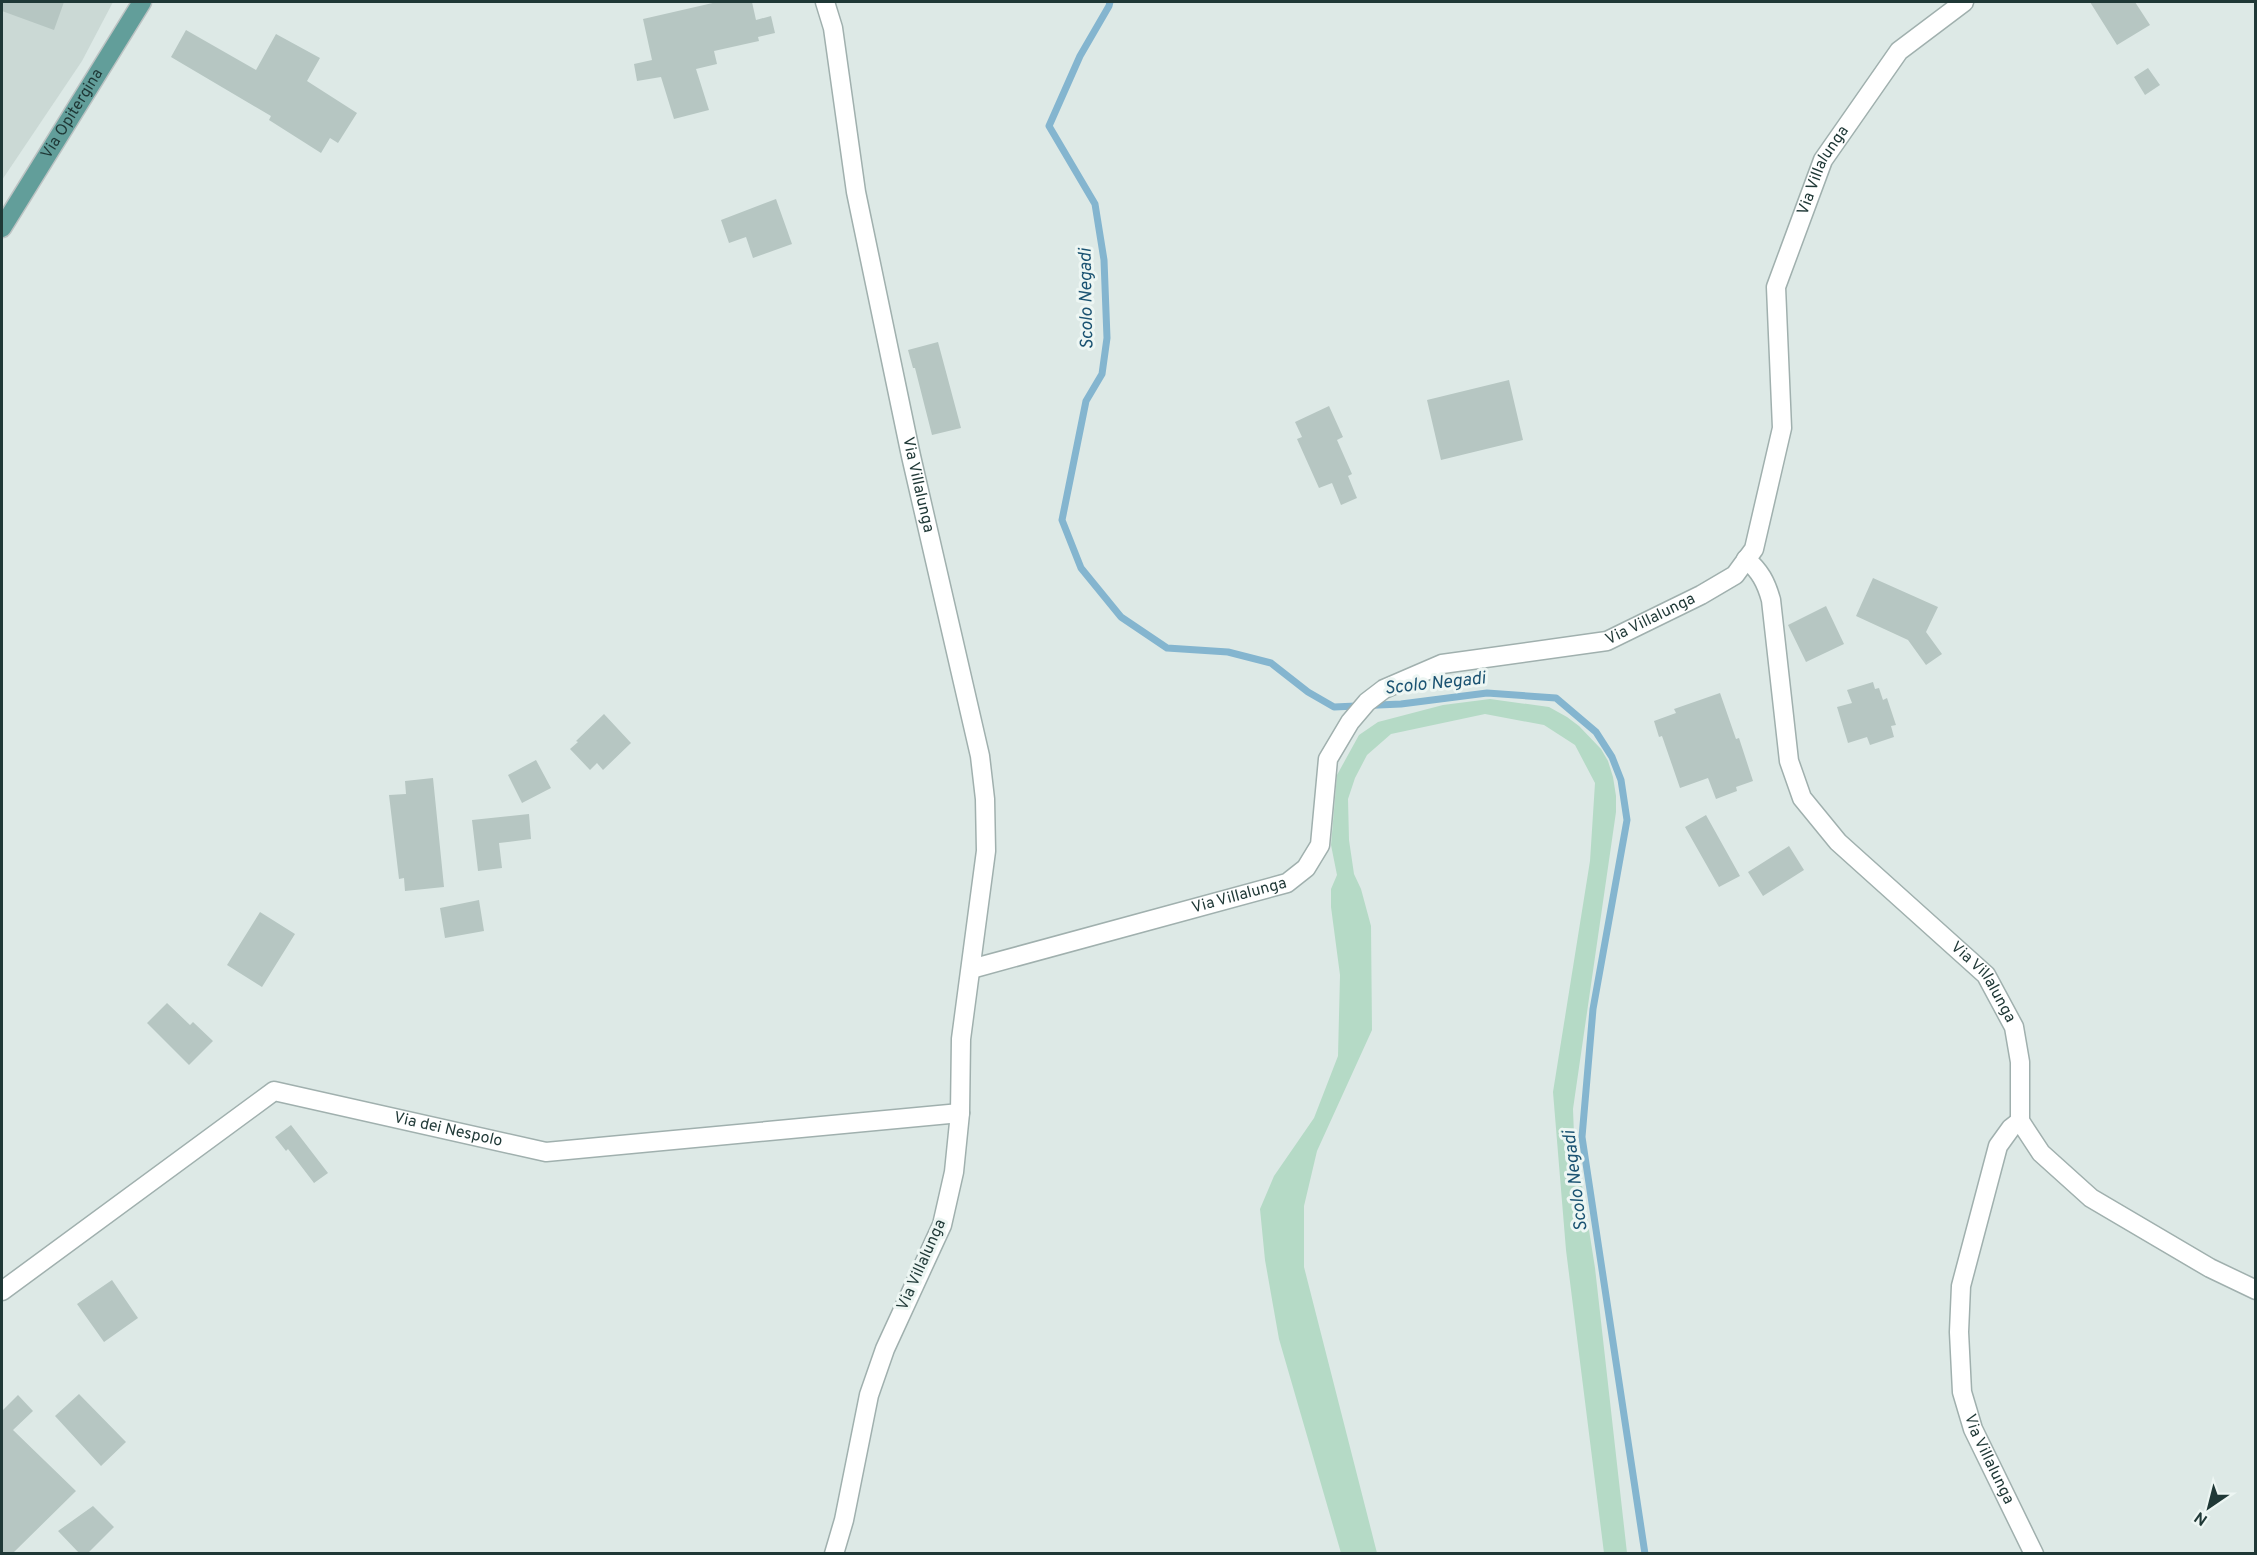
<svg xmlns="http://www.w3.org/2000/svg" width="2257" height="1555" viewBox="0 0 2257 1555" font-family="Overpass,sans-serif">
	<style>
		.built { fill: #cbd9d5 }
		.green { fill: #b5dac6 }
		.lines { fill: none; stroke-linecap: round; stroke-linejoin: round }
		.stream { stroke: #84b5cf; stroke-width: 7 }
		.building { fill: #b6c6c2 }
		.street-casing { stroke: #a0b0ae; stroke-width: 21 }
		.primary-casing { stroke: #bcc3c3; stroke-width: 21 }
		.street { stroke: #fff; stroke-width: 18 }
		.primary { stroke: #629e9a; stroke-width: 18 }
		.labels { text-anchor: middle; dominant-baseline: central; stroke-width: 6; stroke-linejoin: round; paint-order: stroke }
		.street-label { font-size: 16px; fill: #1f3836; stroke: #edf6f3 }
		.water-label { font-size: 18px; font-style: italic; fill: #1b5372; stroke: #edf6f3 }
	</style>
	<rect width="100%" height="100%" fill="#dde9e6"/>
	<!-- built -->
	<path class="built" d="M2,2H113L82,61L2,180Z"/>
	<!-- green -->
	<path class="green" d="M1490,699L1549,707L1567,717L1579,726L1601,749L1608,761L1613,777L1616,796V812L1573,1109L1574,1135L1595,1268L1627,1553H1604L1566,1250L1553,1092L1590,861L1595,783L1575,745L1544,725L1485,714L1391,734L1367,755L1355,778L1348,799L1349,840L1354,874L1361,889L1371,926L1372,1030L1317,1151L1304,1206V1267L1377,1553H1341L1279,1339L1265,1260L1260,1209L1274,1176L1314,1118L1338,1056L1340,975L1331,907V889L1337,875L1331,845L1337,775L1359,735L1378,722L1443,705Z"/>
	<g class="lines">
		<!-- stream -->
		<path class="stream" d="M1110,2L1109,6L1080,56L1049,126L1095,204L1104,260L1107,338L1102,374L1086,401L1062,520L1081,568L1121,617L1167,648L1228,652L1271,663L1308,692L1334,707L1401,704L1487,693L1556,698L1596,732L1612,757L1621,780L1627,820L1593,1009L1582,1137L1645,1554"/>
	</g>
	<!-- building -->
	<path class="building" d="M2,2H64L54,30L2,11Z
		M717,2H752L756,20L771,16L775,33L758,37L759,41L714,51L717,64L696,69L709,110L674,119L661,77L637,81L634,64L652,60L643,19Z
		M2090,2H2135L2150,25L2117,45Z
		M186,30L256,70L276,34L320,58L307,81L357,113L338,143L330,138L321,153L269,120L271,116L171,57Z
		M2148,68L2160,85L2145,95L2134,77Z
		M776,199L792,244L753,258L746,237L729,243L721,220Z
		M938,342L961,428L932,435L915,368H913L908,350Z
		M1509,380L1523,440L1441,460L1427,400Z
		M1329,406L1343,437L1337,440L1352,474L1348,476L1357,498L1341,505L1332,483L1319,488L1297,439L1302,437L1295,422Z
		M1873,578L1938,607L1926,632L1942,654L1926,665L1908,640L1856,616Z
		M1826,606L1844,644L1806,662L1788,625Z
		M1873,682L1875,689L1879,688L1883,700L1887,698L1896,725L1891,726L1894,737L1870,745L1867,737L1848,743L1837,707L1852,703L1847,690Z
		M1720,693L1736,739L1739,738L1753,781L1736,787L1737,791L1716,799L1708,778L1680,788L1662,736L1659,737L1654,721L1676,713L1674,709Z
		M604,714L631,743L603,770L597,763L590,770L570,749L578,742L576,741Z
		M536,760L551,788L522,803L508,775Z
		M433,778L444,887L405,891L404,878L399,879L389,795L406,794L405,781Z
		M529,814L531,839L499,843L502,868L478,871L472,820Z
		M1706,815L1740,876L1719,887L1685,827Z
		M1789,846L1804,870L1763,896L1748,872Z
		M479,900L484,931L445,938L440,908Z
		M260,912L295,934L262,987L227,965Z
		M167,1003L190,1025L193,1022L213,1041L189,1065L147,1023Z
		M291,1125L328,1173L314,1183L288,1149L286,1151L275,1137Z
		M112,1280L138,1318L104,1342L77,1304Z
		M79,1394L126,1442L101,1466L55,1416Z
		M18,1395L33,1411L13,1430L76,1491L12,1554H2V1411Z
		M93,1506L114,1527L87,1554H80L58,1531Z"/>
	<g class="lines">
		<defs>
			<g id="street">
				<path id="s1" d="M825,2L833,28L856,192L911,456L980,756L985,799L986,851L961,1039L960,1113L954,1172L942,1225L885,1349L869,1395L844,1520L834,1554"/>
				<path id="s2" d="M1746,559C1760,571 1766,582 1771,600L1789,761L1802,798L1838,842L1986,975L2014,1027L2020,1062V1121L2041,1153L2091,1198L2210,1268L2256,1290"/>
				<path id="s3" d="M971,969L1287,883L1306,868L1320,845L1328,759L1350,722L1367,702L1384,689L1442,664L1607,641L1701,595L1735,575L1754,549L1782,428L1776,287L1823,160L1899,51L1964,2"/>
				<path id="s4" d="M2020,1121L2011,1128L1998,1146L1961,1286L1959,1332L1962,1392L1973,1429L2034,1554"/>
				<path id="s5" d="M2,1291L274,1091L546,1152L960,1113"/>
			</g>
			<g id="primary">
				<path id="s6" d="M2,228L142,2"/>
			</g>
		</defs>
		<!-- street casing -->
		<use href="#street" class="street-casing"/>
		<!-- primary casing -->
		<use href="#primary" class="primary-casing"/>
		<!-- street -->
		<use href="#street" class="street"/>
		<!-- primary -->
		<use href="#primary" class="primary"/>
	</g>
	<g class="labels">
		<!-- street labels -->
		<g class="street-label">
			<text stroke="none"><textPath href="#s6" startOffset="134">Via Opitergina</textPath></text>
			<text stroke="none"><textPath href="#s3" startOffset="1353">Via Villalunga</textPath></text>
			<text stroke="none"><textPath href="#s1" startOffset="492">Via Villalunga</textPath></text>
			<text stroke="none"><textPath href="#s3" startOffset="834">Via Villalunga</textPath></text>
			<text stroke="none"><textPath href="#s3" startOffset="278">Via Villalunga</textPath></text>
			<text stroke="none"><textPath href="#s2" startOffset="510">Via Villalunga</textPath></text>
			<text stroke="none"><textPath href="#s5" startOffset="516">Via dei Nespolo</textPath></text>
			<text transform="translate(922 1265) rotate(-66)">Via Villalunga</text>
			<text stroke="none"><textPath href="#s4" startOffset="357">Via Villalunga</textPath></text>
		</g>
		<!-- water labels -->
		<g class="water-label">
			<text transform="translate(1087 299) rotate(-91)">Scolo Negadi</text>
			<text transform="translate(1435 684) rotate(-6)">Scolo Negadi</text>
			<text transform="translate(1576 1181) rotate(-97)">Scolo Negadi</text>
		</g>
	</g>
	<!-- border -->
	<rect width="2257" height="1555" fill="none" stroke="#1f3836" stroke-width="6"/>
	<!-- north arrow -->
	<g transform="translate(2209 1507) rotate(215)" stroke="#edf6f3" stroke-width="4.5" paint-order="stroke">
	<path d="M0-4.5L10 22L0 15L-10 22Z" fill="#1f3836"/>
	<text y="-9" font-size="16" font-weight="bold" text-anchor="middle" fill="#1f3836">N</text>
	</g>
</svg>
